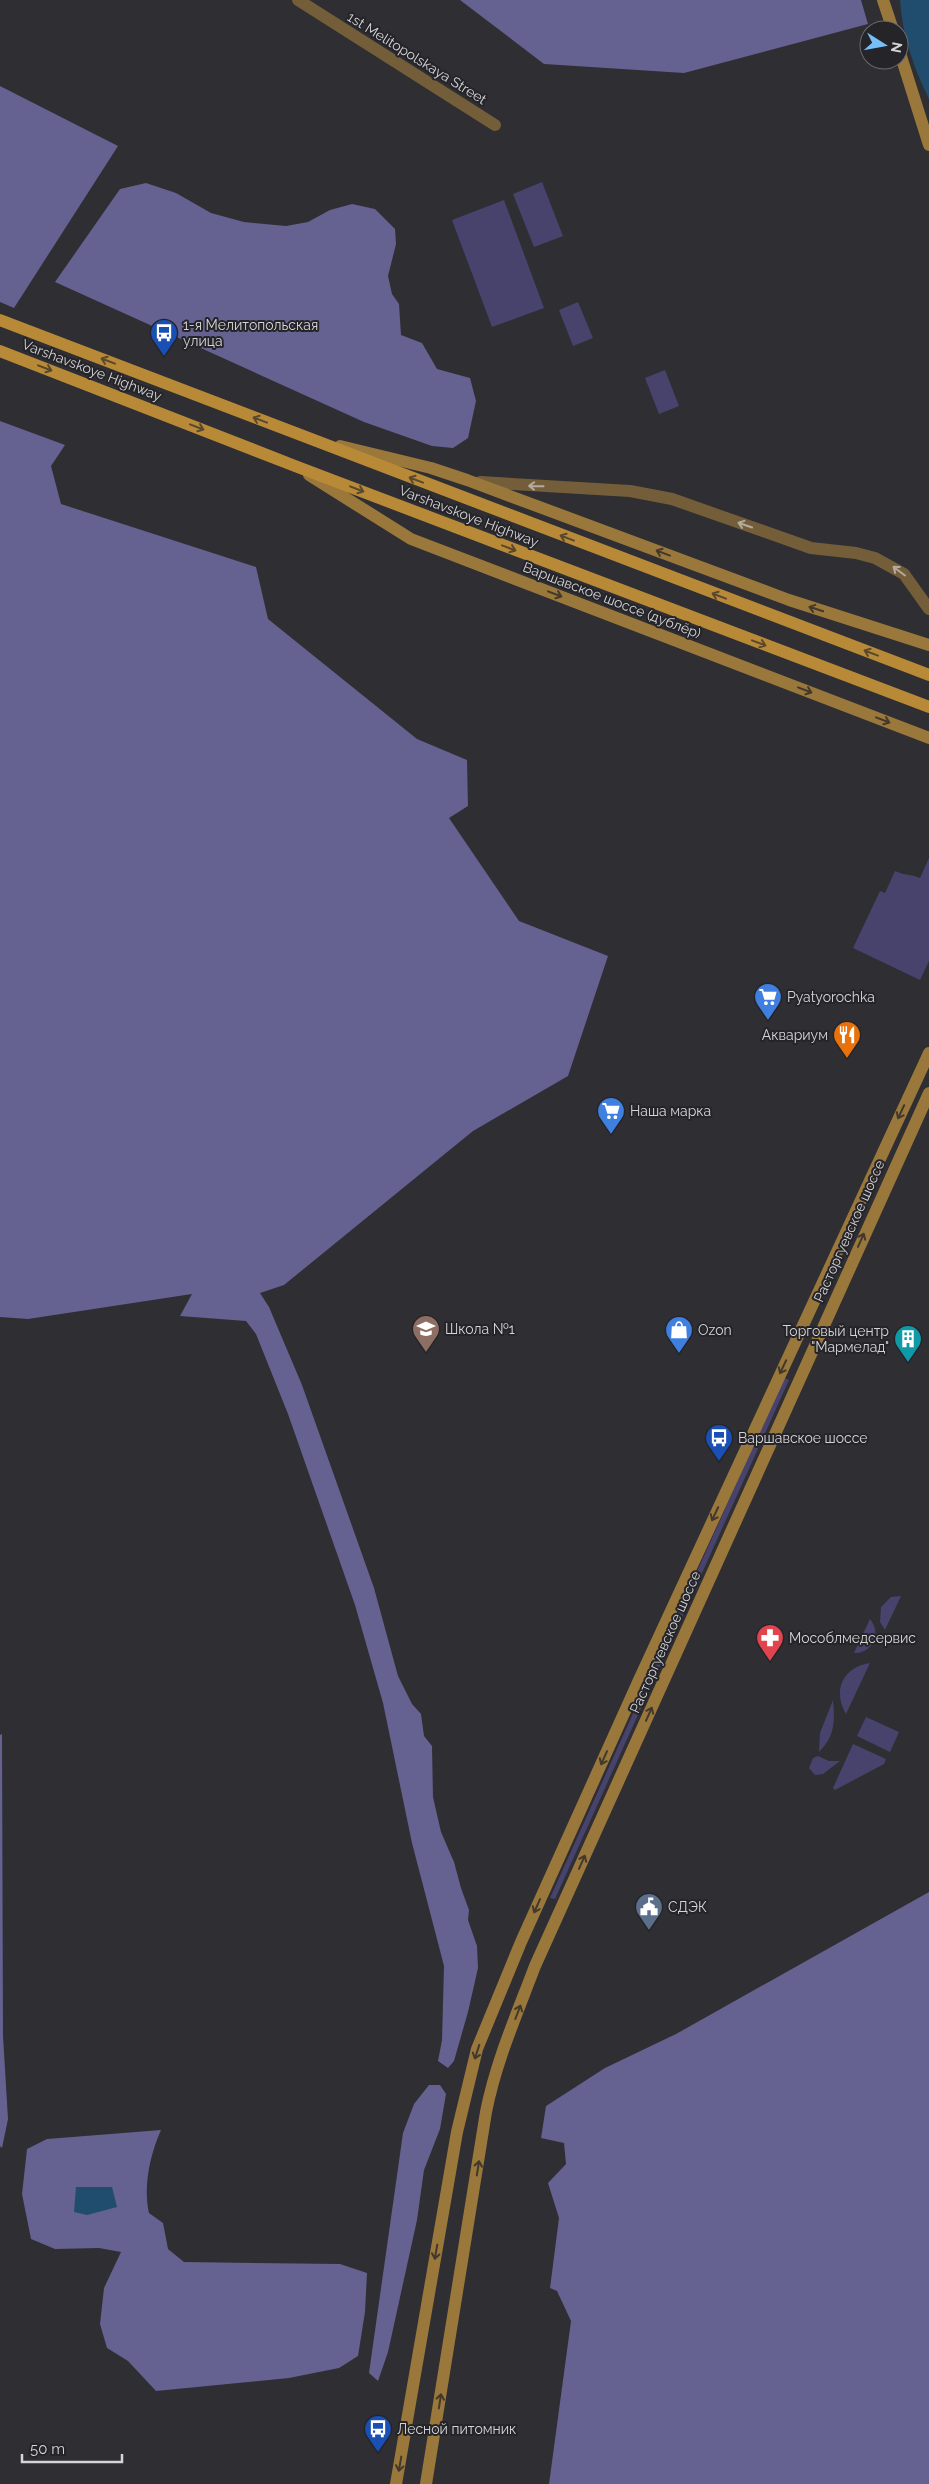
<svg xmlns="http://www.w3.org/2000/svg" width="929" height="2484" viewBox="0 0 929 2484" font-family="Raleway,sans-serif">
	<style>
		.green { fill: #47436d }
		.forest { fill: #656190 }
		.water { fill: #204d6d }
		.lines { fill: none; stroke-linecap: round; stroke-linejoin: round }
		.street { stroke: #745e39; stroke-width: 12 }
		.secondary { stroke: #9a773a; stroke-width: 12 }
		.primary { stroke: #b88a38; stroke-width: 12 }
		.oneway { stroke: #58482e }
		.oneway2 { stroke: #b3aba0 }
		.oneway3 { stroke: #42392d }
		.labels { text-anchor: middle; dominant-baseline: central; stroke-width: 4; stroke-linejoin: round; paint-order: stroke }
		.street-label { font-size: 14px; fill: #d5d5d8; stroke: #242429 }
		.poi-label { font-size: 14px; fill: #d5d5d8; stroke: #242429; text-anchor: start }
	</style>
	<rect width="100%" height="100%" fill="#2e2e33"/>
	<!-- green -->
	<path class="green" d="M542,182L563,236L534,247L513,194Z
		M504,200L544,308L492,327L452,220Z
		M578,302L593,338L573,346L559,310Z
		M665,370L679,406L659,414L645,378Z
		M929,858V961L920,980L853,948L880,891L885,893L895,871C906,876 911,874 920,878Z
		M784,1378L789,1380L555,1899L550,1898Z
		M901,1596L885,1630L880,1622L881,1607L891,1597Z
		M870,1619C882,1634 873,1653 854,1653Z
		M870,1663L846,1714C832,1691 843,1667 870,1663Z
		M833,1700C835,1722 835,1736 819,1752L820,1733Z
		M866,1717L899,1732L890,1752L857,1736Z
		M853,1744L886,1759L884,1764L835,1790L833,1788Z
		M818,1756L829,1761H840L823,1774L815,1775L809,1768L813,1758Z"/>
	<!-- forest -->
	<path class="forest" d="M460,0H861L868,24L684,73L544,64Z
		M0,86L118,146L14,308L0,302Z
		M146,183L176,193L211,213L244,222L286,226L308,222L330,210L352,204L375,209L395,229L396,244L388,276L392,294L399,304L401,335L422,343L437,369L470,378L476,401L468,438L453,448L432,446L364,422L55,282L120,189Z
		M0,421L65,445L51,466L61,504L256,567L268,619L417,739L467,760L468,806L449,818L519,921L608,956L568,1076L473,1131L284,1285L260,1293L269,1307L302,1385L374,1588L398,1676L412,1704L421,1714L424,1736L432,1746L433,1797L441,1832L454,1862L461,1888L469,1910L468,1920L477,1946L478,1968L468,2012L454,2061L448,2068L438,2061L442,2040L444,1966L412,1843L383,1703L355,1605L288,1414L256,1334L246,1321L180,1316L192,1294L28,1319L0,1317Z
		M2,1734L3,2036L8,2119L2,2148L0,2146V1735Z
		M929,1892V2484H549L571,2321L557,2291L550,2288L559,2218L548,2183L566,2164L564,2143L541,2138L546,2106L605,2068L676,2034Z
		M429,2085H440L446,2094L440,2129L424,2170L417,2220L388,2352L378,2381L369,2373L403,2133L414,2104Z
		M161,2130C150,2155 143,2186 149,2213L163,2223L168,2249L184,2262L340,2264L367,2273L365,2312L358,2356L339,2368L289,2378L156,2391L128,2361L107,2348L100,2324L104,2288L121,2252L99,2248L55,2249L31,2239L22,2194L27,2149L47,2139Z"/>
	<!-- water -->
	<path class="water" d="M900,0H929V99C914,69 902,34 900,0Z
		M76,2187H112L117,2207L87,2215L74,2212Z"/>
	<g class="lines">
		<!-- street -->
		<path class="street" d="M298,0L495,125
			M480,482L630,491L672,499L811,548L856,553L875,558L904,574L929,609"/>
		<!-- secondary -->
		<path class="secondary" d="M883,0L893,30
			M899,50L929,145
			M340,446L431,468L467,480L789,600L929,645
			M309,475L411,539L929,738
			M396,2484L457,2132L477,2049L521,1942L639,1680L929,1053
			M426,2484L486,2112C496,2061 517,2014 535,1966L929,1093"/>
		<!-- primary -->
		<path class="primary" d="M0,320L929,675
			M0,351L295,466L929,707"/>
	</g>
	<!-- one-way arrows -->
	<defs><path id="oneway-shaft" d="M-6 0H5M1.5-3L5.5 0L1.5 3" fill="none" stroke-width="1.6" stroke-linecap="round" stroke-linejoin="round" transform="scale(1.25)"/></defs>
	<g class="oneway">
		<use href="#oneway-shaft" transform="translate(108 361) rotate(-159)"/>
		<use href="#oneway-shaft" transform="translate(45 368) rotate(21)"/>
		<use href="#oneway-shaft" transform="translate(260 420) rotate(-159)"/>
		<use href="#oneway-shaft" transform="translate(197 427) rotate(21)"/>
		<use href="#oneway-shaft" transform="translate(416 480) rotate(-159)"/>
		<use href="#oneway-shaft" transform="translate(357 489) rotate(21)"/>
		<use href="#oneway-shaft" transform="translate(567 538) rotate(-159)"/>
		<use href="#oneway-shaft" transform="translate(509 548) rotate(21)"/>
		<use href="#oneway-shaft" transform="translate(719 596) rotate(-159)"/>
		<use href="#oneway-shaft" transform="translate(759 643) rotate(21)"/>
		<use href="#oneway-shaft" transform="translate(871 653) rotate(-159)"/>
	</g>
	<g class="oneway2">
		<use href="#oneway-shaft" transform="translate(536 486) rotate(-179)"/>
		<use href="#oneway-shaft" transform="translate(745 525) rotate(-161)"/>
		<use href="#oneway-shaft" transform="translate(899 571) rotate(-143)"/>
	</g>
	<g class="oneway3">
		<use href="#oneway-shaft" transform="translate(663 553) rotate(-159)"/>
		<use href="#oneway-shaft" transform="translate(555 594) rotate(21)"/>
		<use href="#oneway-shaft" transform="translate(816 609) rotate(-162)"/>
		<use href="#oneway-shaft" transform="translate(805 690) rotate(21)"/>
		<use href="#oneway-shaft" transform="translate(883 720) rotate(21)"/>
		<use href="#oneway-shaft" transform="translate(901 1112) rotate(115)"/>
		<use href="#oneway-shaft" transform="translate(861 1240) rotate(-66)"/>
		<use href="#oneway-shaft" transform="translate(783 1367) rotate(115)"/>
		<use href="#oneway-shaft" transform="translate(715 1514) rotate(115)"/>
		<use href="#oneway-shaft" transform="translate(649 1714) rotate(-66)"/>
		<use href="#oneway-shaft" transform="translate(604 1758) rotate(114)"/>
		<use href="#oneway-shaft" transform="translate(582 1862) rotate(-66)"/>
		<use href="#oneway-shaft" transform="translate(537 1906) rotate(114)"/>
		<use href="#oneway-shaft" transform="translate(518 2012) rotate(-69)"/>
		<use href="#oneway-shaft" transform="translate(477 2052) rotate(108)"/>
		<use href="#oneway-shaft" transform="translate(478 2168) rotate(-81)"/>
		<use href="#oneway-shaft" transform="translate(436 2252) rotate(100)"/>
		<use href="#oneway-shaft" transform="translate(440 2401) rotate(-81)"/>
		<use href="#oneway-shaft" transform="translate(400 2464) rotate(100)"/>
	</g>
	<!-- icons -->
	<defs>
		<symbol id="bus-pin" viewBox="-11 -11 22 30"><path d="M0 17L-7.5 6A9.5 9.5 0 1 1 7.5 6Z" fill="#1a4fb4" stroke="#242429"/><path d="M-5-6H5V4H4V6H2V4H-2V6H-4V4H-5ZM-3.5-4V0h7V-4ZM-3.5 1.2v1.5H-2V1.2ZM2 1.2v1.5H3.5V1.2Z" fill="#fff"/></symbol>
		<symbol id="supermarket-pin" viewBox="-11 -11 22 30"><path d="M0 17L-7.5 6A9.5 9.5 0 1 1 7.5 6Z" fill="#3f7fe0" stroke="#242429"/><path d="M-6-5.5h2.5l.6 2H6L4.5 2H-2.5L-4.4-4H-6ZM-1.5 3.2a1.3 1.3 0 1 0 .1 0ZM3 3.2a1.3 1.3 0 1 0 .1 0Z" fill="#fff"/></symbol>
		<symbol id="restaurant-pin" viewBox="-11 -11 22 30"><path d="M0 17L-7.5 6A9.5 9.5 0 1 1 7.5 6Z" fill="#e8710a" stroke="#242429"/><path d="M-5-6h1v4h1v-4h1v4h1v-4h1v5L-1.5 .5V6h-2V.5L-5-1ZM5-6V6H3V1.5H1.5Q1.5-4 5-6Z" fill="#fff"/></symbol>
		<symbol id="school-pin" viewBox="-11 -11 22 30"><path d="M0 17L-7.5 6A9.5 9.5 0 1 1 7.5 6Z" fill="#8d6e63" stroke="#242429"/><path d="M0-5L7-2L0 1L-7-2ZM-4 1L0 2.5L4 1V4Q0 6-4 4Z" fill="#fff"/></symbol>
		<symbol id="shop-pin" viewBox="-11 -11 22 30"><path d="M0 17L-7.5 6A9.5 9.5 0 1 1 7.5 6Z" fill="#3f7fe0" stroke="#242429"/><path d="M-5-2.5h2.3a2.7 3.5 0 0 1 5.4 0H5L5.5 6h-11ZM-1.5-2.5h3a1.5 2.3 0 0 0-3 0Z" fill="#fff"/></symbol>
		<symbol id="building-pin" viewBox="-11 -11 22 30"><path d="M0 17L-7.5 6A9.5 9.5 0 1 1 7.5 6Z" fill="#0f9aa8" stroke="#242429"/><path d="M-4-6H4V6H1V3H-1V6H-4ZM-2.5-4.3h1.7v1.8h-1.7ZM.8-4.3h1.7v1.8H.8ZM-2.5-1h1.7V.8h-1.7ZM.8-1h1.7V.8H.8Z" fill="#fff"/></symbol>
		<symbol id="pharmacy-pin" viewBox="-11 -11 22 30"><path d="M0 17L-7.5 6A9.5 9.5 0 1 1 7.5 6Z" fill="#e0444e" stroke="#242429"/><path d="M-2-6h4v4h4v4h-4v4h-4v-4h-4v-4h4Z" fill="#fff"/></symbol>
		<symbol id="civic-pin" viewBox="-11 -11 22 30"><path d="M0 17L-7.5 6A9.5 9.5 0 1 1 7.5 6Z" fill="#5c6f8a" stroke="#242429"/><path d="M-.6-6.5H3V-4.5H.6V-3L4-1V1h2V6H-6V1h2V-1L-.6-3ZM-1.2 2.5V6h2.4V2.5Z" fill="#fff"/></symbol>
	</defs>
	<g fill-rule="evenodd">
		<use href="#bus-pin" x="148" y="317" width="32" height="43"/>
		<use href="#supermarket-pin" x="752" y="981" width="32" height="43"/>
		<use href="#restaurant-pin" x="831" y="1019" width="32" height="43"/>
		<use href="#supermarket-pin" x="595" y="1095" width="32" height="43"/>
		<use href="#school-pin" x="410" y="1313" width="32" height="43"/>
		<use href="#shop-pin" x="663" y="1314" width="32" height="43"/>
		<use href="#building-pin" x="892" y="1323" width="32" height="43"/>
		<use href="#bus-pin" x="703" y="1422" width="32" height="43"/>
		<use href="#pharmacy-pin" x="754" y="1622" width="32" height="43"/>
		<use href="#civic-pin" x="633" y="1891" width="32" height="43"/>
		<use href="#bus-pin" x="362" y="2413" width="32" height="43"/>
	</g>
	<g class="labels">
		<!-- street labels -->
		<g class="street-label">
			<text transform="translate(417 58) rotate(32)">1st Melitopolskaya Street</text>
			<text transform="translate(92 370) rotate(21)">Varshavskoye Highway</text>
			<text transform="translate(469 516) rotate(21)">Varshavskoye Highway</text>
			<text transform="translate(612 600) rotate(21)">Варшавское шоссе (дублёр)</text>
			<text transform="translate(849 1231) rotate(-66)">Расторгуевское шоссе</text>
			<text transform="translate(665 1642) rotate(-66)">Расторгуевское шоссе</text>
		</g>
		<!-- poi labels -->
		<g class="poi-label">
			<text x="183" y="325">1-я Мелитопольская<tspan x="183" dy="16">улица</tspan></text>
			<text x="787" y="997">Pyatyorochka</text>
			<text x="828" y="1035" text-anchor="end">Аквариум</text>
			<text x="630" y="1111">Наша марка</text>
			<text x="445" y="1329">Школа №1</text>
			<text x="698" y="1330">Ozon</text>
			<text x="889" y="1331" text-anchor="end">Торговый центр<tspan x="889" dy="16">"Мармелад"</tspan></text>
			<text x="738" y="1438">Варшавское шоссе</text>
			<text x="789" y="1638">Мособлмедсервис</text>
			<text x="668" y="1907">СДЭК</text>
			<text x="397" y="2429">Лесной питомник</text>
		</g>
	</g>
	<!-- north arrow -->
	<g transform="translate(884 45) rotate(101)"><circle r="24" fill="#242429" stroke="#6b6b6f"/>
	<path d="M0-4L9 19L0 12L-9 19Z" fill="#76c0f7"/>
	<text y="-8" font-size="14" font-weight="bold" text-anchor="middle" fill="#d5d5d8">N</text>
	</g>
	<!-- scale -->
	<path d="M22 2454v8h100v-8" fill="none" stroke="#d5d5d8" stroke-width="2.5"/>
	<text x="30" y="2454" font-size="15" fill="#d5d5d8" stroke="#242429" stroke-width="4" paint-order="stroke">50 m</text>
</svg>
